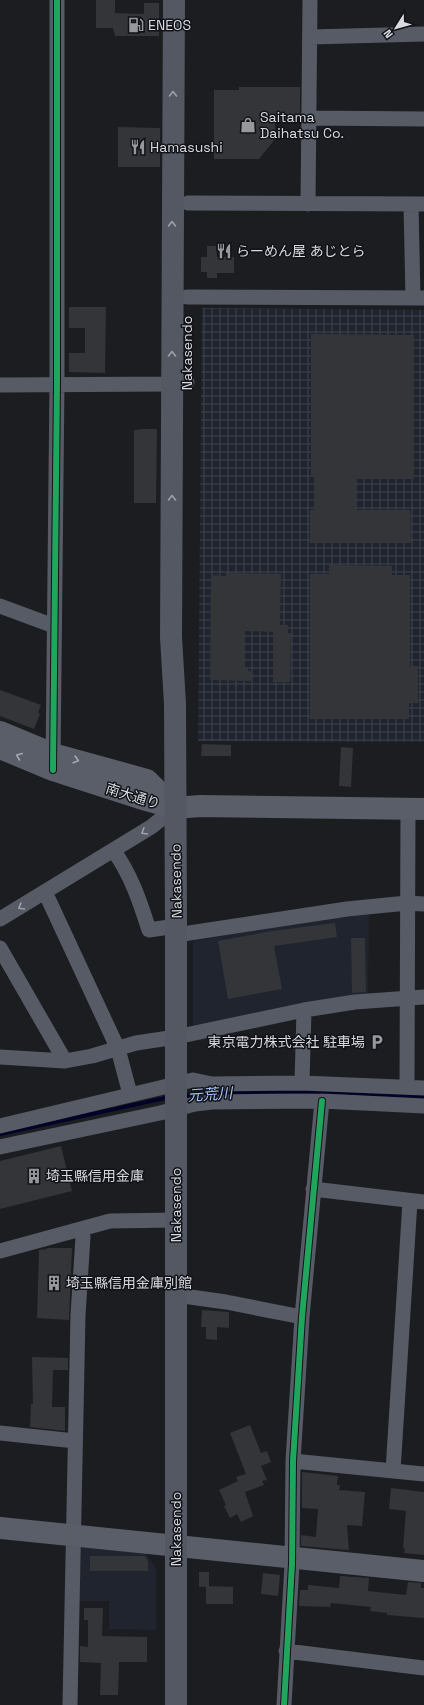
<svg xmlns="http://www.w3.org/2000/svg" width="424" height="1705" viewBox="0 0 424 1705" font-family="'Space Grotesk','Noto Sans JP',sans-serif">
	<style>
		.built { fill: #1f242f }
		.industrial { fill: url(#industrial-grid) }
		.lines { fill: none; stroke-linecap: round; stroke-linejoin: round }
		.stream { stroke: #030327; stroke-width: 4 }
		.building { fill: #343538 }
		.street { stroke: #575b65; stroke-width: 15 }
		.secondary { stroke: #595e68; stroke-width: 22 }
		.highway { stroke: #545862; stroke-width: 22 }
		.cycleway-casing { stroke: #111319; stroke-width: 8 }
		.cycleway { stroke: #20a55d; stroke-width: 6 }
		.oneway { stroke: #9da0a7 }
		.oneway2 { stroke: #a5a8af }
		.oneway3 { stroke: #9ea1a8 }
		.labels { text-anchor: middle; dominant-baseline: central; stroke-width: 3; stroke-linejoin: round; paint-order: stroke }
		.poi-label { font-size: 14px; fill: #d8dadf; stroke: #111319; text-anchor: start }
		.street-label { font-size: 14px; fill: #d8dadf; stroke: #111319 }
		.water-label { font-size: 15px; font-style: italic; fill: #a8c2fc; stroke: #111319 }
	</style>
	<defs>
		<pattern id="industrial-grid" width="8" height="8" patternUnits="userSpaceOnUse"><rect width="8" height="8" fill="#1f242f"/><path d="M0 4h8M4 0v8" fill="none" stroke="#3f434d"/></pattern>
	</defs>
	<rect width="100%" height="100%" fill="#1c1d21"/>
	<!-- built -->
	<path class="built" d="M369,913L368,997L193,1029V941L349,914Z
		M83,1547L145,1553L156,1568V1630L109,1629V1601H78L79,1551Z"/>
	<!-- industrial -->
	<path class="industrial" d="M202,308L424,310V742L198,741Z"/>
	<g class="lines">
		<!-- stream -->
		<path class="stream" d="M182,1096C262,1088 344,1092 424,1097
			M0,1134L170,1097"/>
	</g>
	<!-- building -->
	<path class="building" d="M96,0H115V13L144,14V3H159V36H115L113,28H96Z
		M239,87H300V118L291,122H275V139L259,159H214V90H239Z
		M118,127L160,128V167H118Z
		M207,246H216L217,257H234V273H217V278H207V272H201V257H207Z
		M69,307H106L105,373L69,372V353H85V328H69Z
		M311,334L414,335V479H355V510H410L411,543H310V510H314V477H311Z
		M143,429H157L156,503H134V430Z
		M329,565L392,566V575H410V666H418V703H409V719H310V574H329Z
		M226,573L281,574L280,625H288V633H291L290,682H273V632L244,631V667H248V671H251V681L210,680L211,575L226,576Z
		M0,690L41,705L38,713L40,714L34,729L0,716Z
		M202,744L231,745V756H201Z
		M341,747L353,748L351,787L339,786Z
		M335,923L337,937L274,946L282,989L228,999L218,941L272,931Z
		M351,938H365L366,992L352,993Z
		M61,1146L72,1191L0,1209V1161Z
		M47,1248H72L69,1320L37,1318L39,1250L47,1249Z
		M202,1310L229,1312V1328L217,1327V1340L206,1339V1327H201Z
		M32,1357L68,1358V1370H53L52,1407H65V1431L30,1427L31,1404H33Z
		M250,1425L261,1453L267,1451L271,1462L261,1466L267,1480L262,1481L264,1485L245,1492L253,1516L241,1522L237,1514L230,1518L224,1506L226,1505L219,1490L238,1481L236,1477L246,1474L230,1433Z
		M302,1472L338,1476L337,1485H340L339,1490L365,1492L362,1526L347,1525L349,1550L301,1546V1535L316,1537L318,1509L302,1508Z
		M391,1488L424,1492V1555L404,1553L405,1548H403L406,1511L389,1509Z
		M90,1556H145L148,1561V1571H90Z
		M199,1572H209V1586L233,1587V1604H206V1587H199Z
		M263,1573L280,1575L278,1596L261,1594Z
		M340,1576L369,1578L368,1591L406,1595L408,1582L421,1583V1588H424V1618L387,1615V1613L370,1611L371,1607L331,1603L330,1607L299,1606L300,1590H308V1585L339,1588Z
		M84,1608H103L102,1636L147,1637V1662H119L118,1695H100L101,1663L80,1662V1646L88,1647V1620H84Z"/>
	<g class="lines">
		<!-- street -->
		<path class="street" d="M310,37L424,34
			M309,118L424,119
			M188,203L424,204
			M308,204L310,0
			M411,204L413,298
			M187,297L424,298
			M0,385L172,384L187,382
			M0,606L54,626
			M53,763L57,383V0
			M113,850C131,874 140,902 149,930L176,926
			M45,892L118,1049L130,1094
			M0,919L151,827L175,808
			M176,935L347,909L407,903L424,904
			M0,948L65,1061
			M0,1057L65,1061L92,1056L136,1043L176,1037L304,1010L355,1002L424,997
			M302,1083L304,1010
			M407,1086L408,809
			M0,1126L193,1080L212,1084L302,1083L424,1088
			M0,1147L160,1113L195,1104L212,1102L322,1101L424,1106
			M313,1189L424,1202
			M0,1251L110,1221L176,1220
			M176,1295L226,1302L302,1317
			M0,1433L75,1441
			M293,1461L424,1474
			M393,1471L410,1201
			M286,1651L424,1668
			M70,1705L78,1315L83,1237L81,1229
			M284,1705L292,1564L293,1461L302,1317L322,1101"/>
		<!-- secondary -->
		<path class="secondary" d="M0,732L53,754L147,780L174,807
			M0,748L53,770L146,800L175,808L200,806L424,809
			M0,1528L424,1571"/>
		<!-- highway -->
		<path class="highway" d="M174,0L171,637L175,704L176,926V1705"/>
		<defs>
			<path id="cycleway" d="M53,770L57,383V0
				M284,1705L292,1564L293,1461L302,1317L322,1101"/>
		</defs>
		<!-- cycleway casing -->
		<use href="#cycleway" class="cycleway-casing"/>
		<!-- cycleway -->
		<use href="#cycleway" class="cycleway"/>
	</g>
	<!-- one-way arrows -->
	<defs><path id="oneway-chevron" d="M-2-3.5L2.5 0L-2 3.5" fill="none" stroke-width="1.6" stroke-linecap="round" stroke-linejoin="round"/></defs>
	<g class="oneway">
		<use href="#oneway-chevron" transform="translate(173 94) rotate(-90)"/>
		<use href="#oneway-chevron" transform="translate(172 224) rotate(-90)"/>
		<use href="#oneway-chevron" transform="translate(172 354) rotate(-90)"/>
		<use href="#oneway-chevron" transform="translate(172 498) rotate(-90)"/>
	</g>
	<g class="oneway2">
		<use href="#oneway-chevron" transform="translate(19 756) rotate(-157)"/>
		<use href="#oneway-chevron" transform="translate(76 760) rotate(16)"/>
	</g>
	<g class="oneway3">
		<use href="#oneway-chevron" transform="translate(144 832) rotate(149)"/>
		<use href="#oneway-chevron" transform="translate(21 907) rotate(149)"/>
	</g>
	<!-- icons -->
	<defs>
		<symbol id="fuel-bare" viewBox="-9 -9 18 18"><path d="M-5.5-6h7V0h2V4h1.3V-2.5L3-4.5l.8-.8L6-3V5H2.5V1h-1V6h-7ZM-4.2-4.7v3.2H.2V-4.7Z" fill="#96989c" stroke="#111319" stroke-width="2.5" paint-order="stroke"/></symbol>
		<symbol id="shop-bare" viewBox="-9 -9 18 18"><path d="M-5-2.5h2.3a2.7 3.5 0 0 1 5.4 0H5L5.5 6h-11ZM-1.5-2.5h3a1.5 2.3 0 0 0-3 0Z" fill="#96989c" stroke="#111319" stroke-width="2.5" paint-order="stroke"/></symbol>
		<symbol id="restaurant-bare" viewBox="-9 -9 18 18"><path d="M-5-6h1v4h1v-4h1v4h1v-4h1v5L-1.5 .5V6h-2V.5L-5-1ZM5-6V6H3V1.5H1.5Q1.5-4 5-6Z" fill="#96989c" stroke="#111319" stroke-width="2.5" paint-order="stroke"/></symbol>
		<symbol id="parking-bare" viewBox="-9 -9 18 18"><path d="M-3.5-5.5H1a3.5 3.5 0 0 1 0 7H-1V5.5H-3.5ZM-1-3.4V-.6H.8a1.4 1.4 0 0 0 0-2.8Z" fill="#96989c" stroke="#111319" stroke-width="2.5" paint-order="stroke"/></symbol>
		<symbol id="building-bare" viewBox="-9 -9 18 18"><path d="M-4-6H4V6H1V3H-1V6H-4ZM-2.5-4.3h1.7v1.8h-1.7ZM.8-4.3h1.7v1.8H.8ZM-2.5-1h1.7V.8h-1.7ZM.8-1h1.7V.8H.8Z" fill="#96989c" stroke="#111319" stroke-width="2.5" paint-order="stroke"/></symbol>
	</defs>
	<g fill-rule="evenodd">
		<use href="#fuel-bare" x="125" y="14" width="22" height="22"/>
		<use href="#shop-bare" x="237" y="114" width="22" height="22"/>
		<use href="#restaurant-bare" x="127" y="136" width="22" height="22"/>
		<use href="#restaurant-bare" x="213" y="240" width="22" height="22"/>
		<use href="#parking-bare" x="366" y="1031" width="22" height="22"/>
		<use href="#building-bare" x="23" y="1165" width="22" height="22"/>
		<use href="#building-bare" x="43" y="1272" width="22" height="22"/>
	</g>
	<g class="labels">
		<!-- poi labels -->
		<g class="poi-label">
			<text x="148" y="25">ENEOS</text>
			<text x="260" y="117">Saitama<tspan x="260" dy="16">Daihatsu Co.</tspan></text>
			<text x="150" y="147">Hamasushi</text>
			<text x="236" y="251">らーめん屋 あじとら</text>
			<text x="365" y="1042" text-anchor="end">東京電力株式会社 駐車場</text>
			<text x="46" y="1176">埼玉縣信用金庫</text>
			<text x="66" y="1283">埼玉縣信用金庫別館</text>
		</g>
		<!-- street labels -->
		<g class="street-label">
			<text transform="translate(187 353) rotate(-90)">Nakasendo</text>
			<text transform="translate(133 796) rotate(17)">南大通り</text>
			<text transform="translate(176 881) rotate(-91)">Nakasendo</text>
			<text transform="translate(176 1205) rotate(-90)">Nakasendo</text>
			<text transform="translate(176 1529) rotate(-90)">Nakasendo</text>
		</g>
		<!-- water labels -->
		<g class="water-label">
			<text transform="translate(210 1094) rotate(-4)">元荒川</text>
		</g>
	</g>
	<!-- north arrow -->
	<g transform="translate(396 28) rotate(233)" stroke="#111319" stroke-width="3" paint-order="stroke">
	<path d="M0-3L7 15L0 10L-7 15Z" fill="#d8dadf"/>
	<text y="-6" font-size="11" font-weight="bold" text-anchor="middle" fill="#d8dadf">N</text>
	</g>
</svg>
